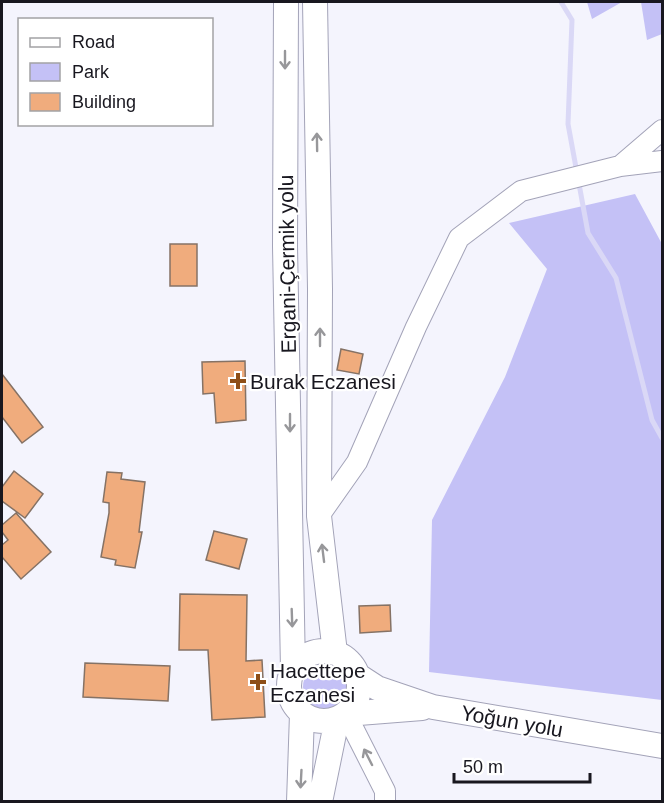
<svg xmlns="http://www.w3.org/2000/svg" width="664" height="803" viewBox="0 0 664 803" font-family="Arial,sans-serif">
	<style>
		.green { fill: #c4c1f6 }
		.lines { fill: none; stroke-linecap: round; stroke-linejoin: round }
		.stream { stroke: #dad8f6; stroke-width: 5 }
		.building { fill: #f0ac7d; stroke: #857265; stroke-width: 1.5 }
		.minor-casing { stroke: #a3a3b8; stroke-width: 22 }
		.major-casing { stroke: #a3a3b8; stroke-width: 26 }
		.minor { stroke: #fff; stroke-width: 20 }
		.major { stroke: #fff; stroke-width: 24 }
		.oneway { stroke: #97979a }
		.poi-dot { fill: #8e4e17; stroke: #fff; stroke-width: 2 }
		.labels { text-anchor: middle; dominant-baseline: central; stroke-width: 4.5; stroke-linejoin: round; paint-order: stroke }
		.street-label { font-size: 21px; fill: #18171f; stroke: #fff }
		.poi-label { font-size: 21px; fill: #18171f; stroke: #fff; text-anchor: start }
	</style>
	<rect width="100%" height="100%" fill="#f4f4fd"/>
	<!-- green -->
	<path class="green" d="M587,2H622L592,19Z
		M641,2H662V34L647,40Z
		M635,194L662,244V700L429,672L432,520L505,377L547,269L509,223Z
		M303 687a22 22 0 1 1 44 0a22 22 0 1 1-44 0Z"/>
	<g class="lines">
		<!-- stream -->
		<path class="stream" d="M561,2L572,20L568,124L588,233L616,278L652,420L662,438"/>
	</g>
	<!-- building -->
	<path class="building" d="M170,244H197V286H170Z
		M341,349L363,354L359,374L337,370Z
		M245,361L246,420L216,423L214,393L203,394L202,362Z
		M2,374L43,427L22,443L2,417Z
		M14,471L43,494L25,518L2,501V487Z
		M107,472L122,473L121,479L145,482L139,532H142L135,568L115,565L116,560L101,557L109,513V503L103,502Z
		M16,513L51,552L21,579L2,557V545L8,540L2,532V525Z
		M214,531L247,539L239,569L206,560Z
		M180,594L247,595L246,661L262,660L265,717L212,720L208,650H179Z
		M390,605L391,631L360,633L359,606Z
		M85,663L170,666L168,701L83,697Z"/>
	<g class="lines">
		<defs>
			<path id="minor" d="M620,166L662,161
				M319,516L357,462L416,327L459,238L521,191L620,166L662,130
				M346,714L385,791V802"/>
			<path id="major" d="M286,2L285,246L293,670
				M315,2L320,289L319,516L335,653
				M289 686a35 35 0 1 1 70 0a35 35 0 1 1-70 0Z
				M357,675L377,688L433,707L662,746
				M346,714L422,708
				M299,802L302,714
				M320,802L337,719"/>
		</defs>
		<!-- minor casing -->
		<use href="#minor" class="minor-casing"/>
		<!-- major casing -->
		<use href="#major" class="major-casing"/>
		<!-- minor -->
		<use href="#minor" class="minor"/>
		<!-- major -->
		<use href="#major" class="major"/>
	</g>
	<!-- one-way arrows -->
	<defs><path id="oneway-shaft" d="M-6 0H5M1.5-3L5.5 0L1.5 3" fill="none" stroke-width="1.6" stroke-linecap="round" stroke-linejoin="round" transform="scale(1.5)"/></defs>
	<g class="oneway">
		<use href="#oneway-shaft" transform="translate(285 60) rotate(90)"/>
		<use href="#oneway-shaft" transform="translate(317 142) rotate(-91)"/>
		<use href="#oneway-shaft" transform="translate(320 337) rotate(-90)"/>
		<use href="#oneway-shaft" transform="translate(290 423) rotate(90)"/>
		<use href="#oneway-shaft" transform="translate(323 553) rotate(-97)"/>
		<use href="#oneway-shaft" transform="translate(292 618) rotate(88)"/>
		<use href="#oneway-shaft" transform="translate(368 757) rotate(-117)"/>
		<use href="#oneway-shaft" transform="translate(301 779) rotate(93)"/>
	</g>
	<!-- markers -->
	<g class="poi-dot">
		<path d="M235 372h6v6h6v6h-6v6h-6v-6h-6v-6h6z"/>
		<path d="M255 673h6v6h6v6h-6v6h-6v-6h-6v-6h6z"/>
	</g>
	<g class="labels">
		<!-- street labels -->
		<g class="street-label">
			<text transform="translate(287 264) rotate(-91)">Ergani-Çermik yolu</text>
			<text transform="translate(512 721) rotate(10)">Yoğun yolu</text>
		</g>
		<!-- poi labels -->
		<g class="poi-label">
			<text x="250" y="381">Burak Eczanesi</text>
			<text x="270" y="670">Hacettepe<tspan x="270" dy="24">Eczanesi</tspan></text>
		</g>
	</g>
	<!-- border -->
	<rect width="664" height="803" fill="none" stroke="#18171f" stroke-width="6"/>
	<!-- legend -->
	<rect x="18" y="18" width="195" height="108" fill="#ffffff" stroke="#a3a2a5" stroke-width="1.5"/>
	<rect x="30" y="38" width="30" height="9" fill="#ffffff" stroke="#a3a2a5" stroke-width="1.5"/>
	<text x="72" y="48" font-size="18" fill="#18171f">Road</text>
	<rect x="30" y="63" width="30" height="18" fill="#c4c1f6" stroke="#a3a2a5" stroke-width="1.5"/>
	<text x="72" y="78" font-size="18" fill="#18171f">Park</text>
	<rect x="30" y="93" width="30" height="18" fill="#f0ac7d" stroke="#a3a2a5" stroke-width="1.5"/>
	<text x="72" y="108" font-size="18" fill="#18171f">Building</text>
	<!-- scale -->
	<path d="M454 773v9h136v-9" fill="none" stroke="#18171f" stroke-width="3"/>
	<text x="463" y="773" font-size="18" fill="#18171f" stroke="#ffffff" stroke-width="4.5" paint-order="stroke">50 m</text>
</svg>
